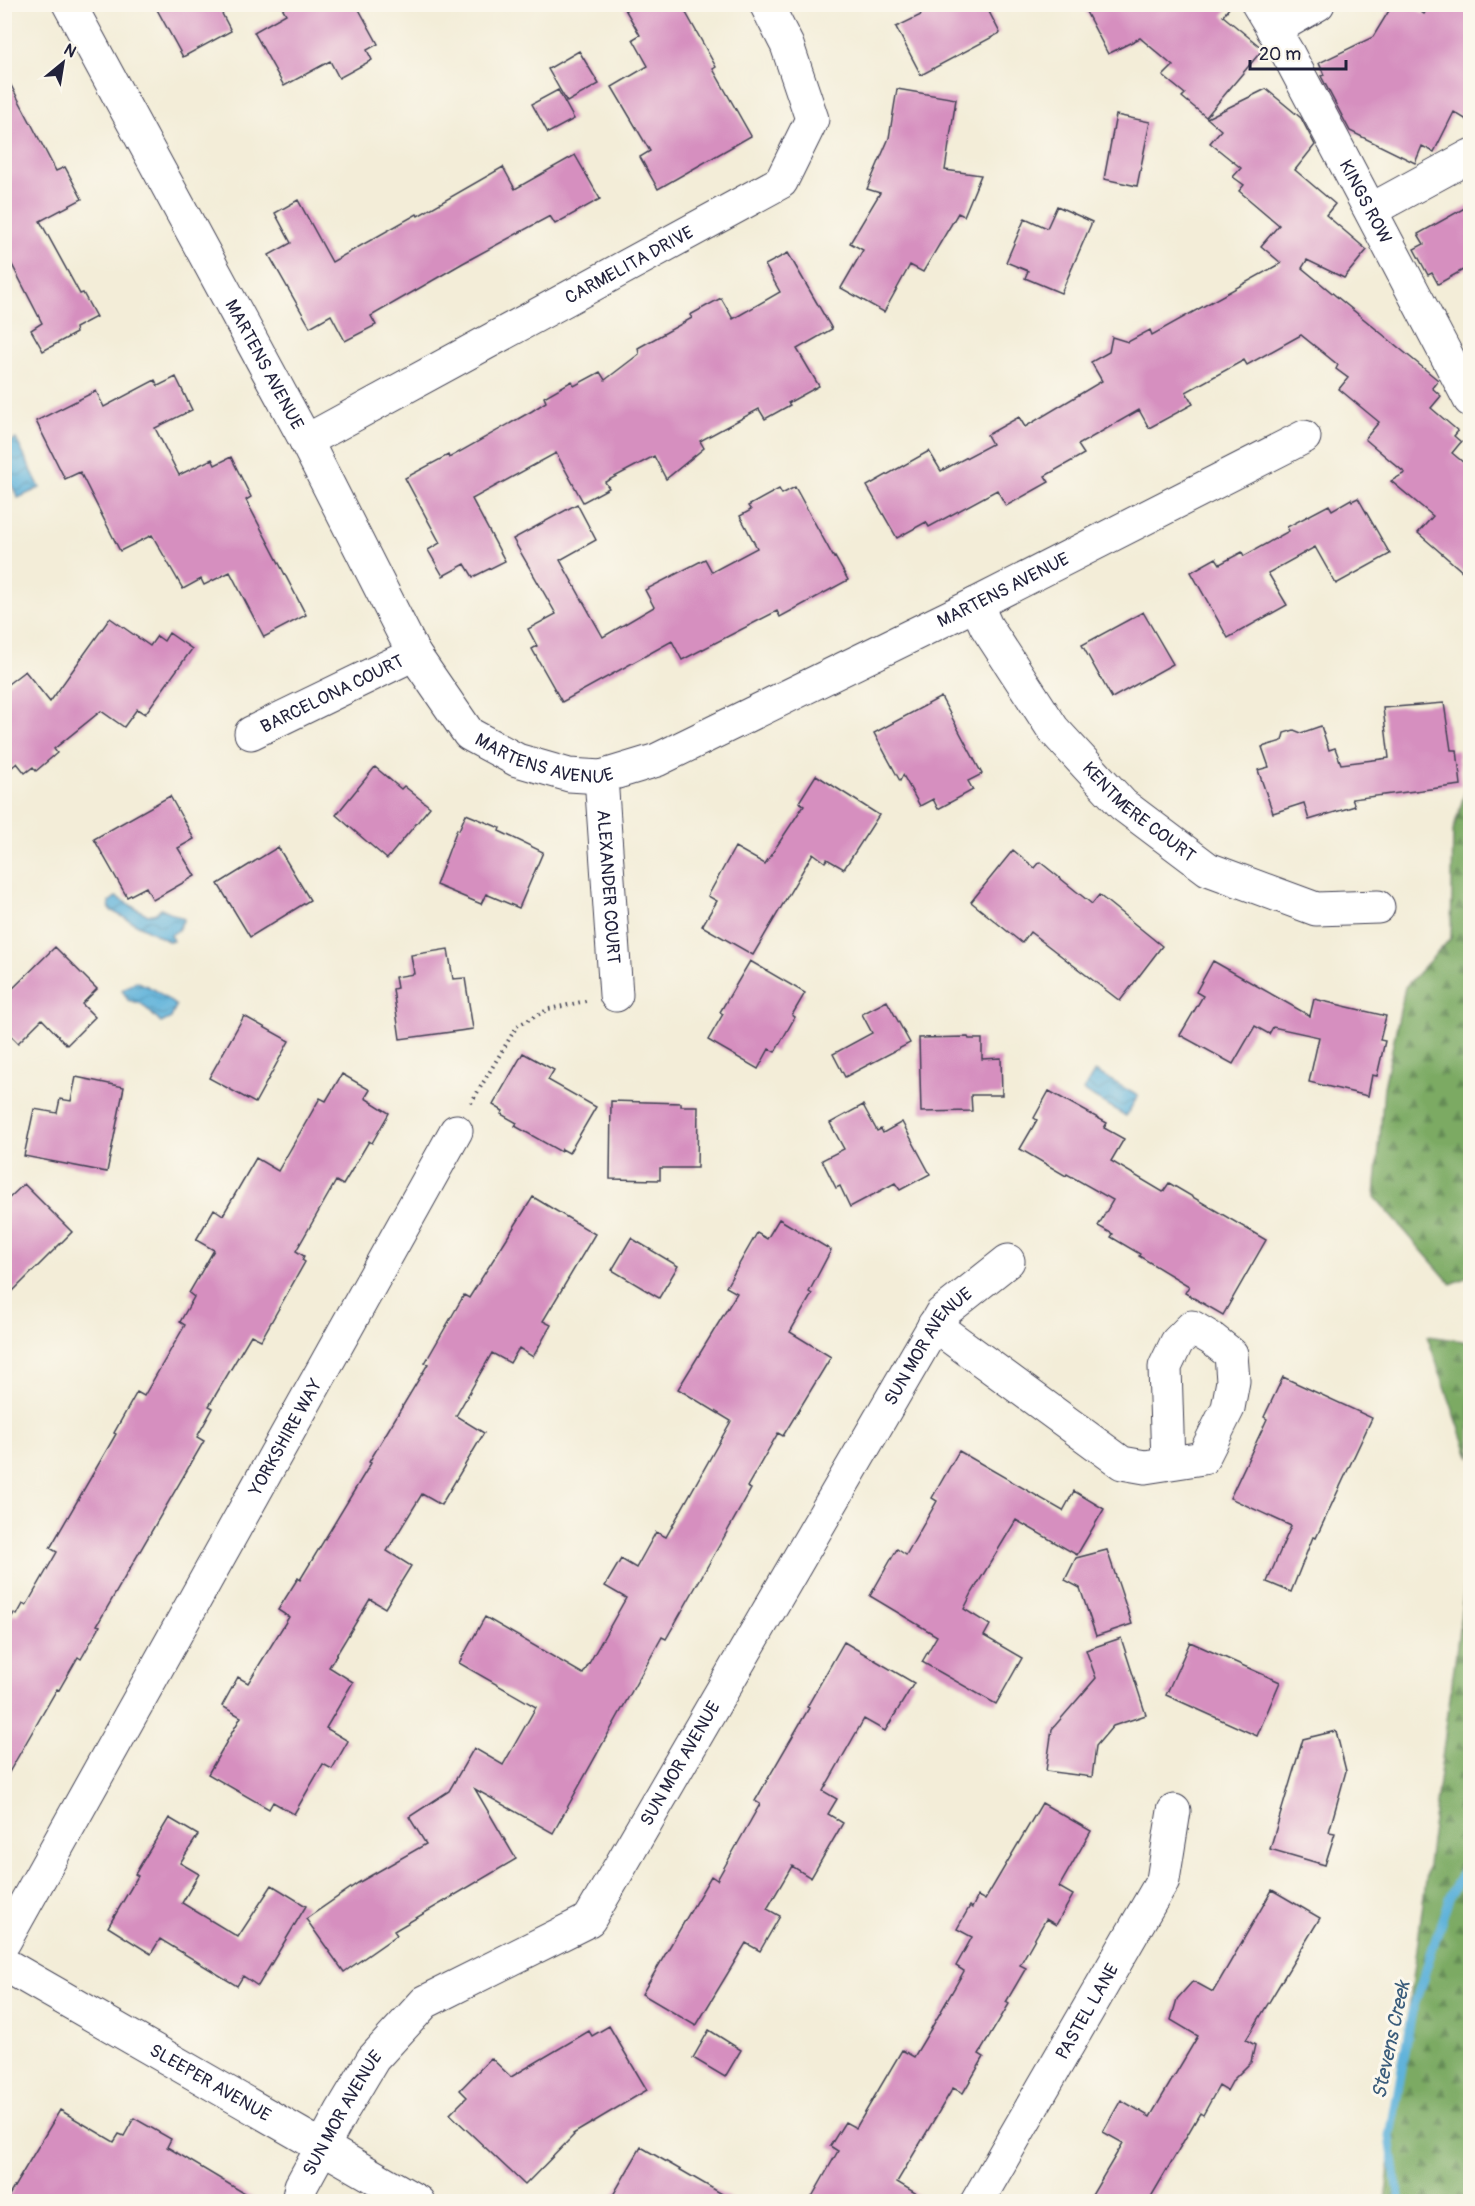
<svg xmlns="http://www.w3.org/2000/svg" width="1475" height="2206" viewBox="0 0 1475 2206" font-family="Pangolin,sans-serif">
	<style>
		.forest { fill: url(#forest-firs); stroke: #4e6650; stroke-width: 1.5 }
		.water { fill: url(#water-waves); stroke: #406a8a; stroke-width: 1.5 }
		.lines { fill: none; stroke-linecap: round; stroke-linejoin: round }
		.stream { stroke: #5eb2da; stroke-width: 9 }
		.building { fill: #d68fbf }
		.minor-casing { stroke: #414053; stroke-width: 35 }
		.path { stroke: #414053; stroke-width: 4; stroke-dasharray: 1.5 4.5; stroke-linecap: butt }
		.minor { stroke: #fff; stroke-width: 33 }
		.labels { text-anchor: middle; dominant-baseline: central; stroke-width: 6; stroke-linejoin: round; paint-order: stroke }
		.street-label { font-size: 18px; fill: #22223b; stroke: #fbf7ec }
		.water-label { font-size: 20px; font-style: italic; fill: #3a5c7b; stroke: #fbf7ec }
	</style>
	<defs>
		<pattern id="forest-firs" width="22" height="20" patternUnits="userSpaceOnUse" patternTransform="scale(1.5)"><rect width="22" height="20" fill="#7baa64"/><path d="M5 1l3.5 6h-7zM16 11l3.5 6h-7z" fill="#648a54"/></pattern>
		<pattern id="water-waves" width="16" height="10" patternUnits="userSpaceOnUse" patternTransform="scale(1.5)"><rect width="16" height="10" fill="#5eb2da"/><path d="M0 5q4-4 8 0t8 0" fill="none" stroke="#4d90b2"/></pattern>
	</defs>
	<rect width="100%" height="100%" fill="#fbf7ec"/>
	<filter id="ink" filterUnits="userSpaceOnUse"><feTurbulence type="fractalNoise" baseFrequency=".0167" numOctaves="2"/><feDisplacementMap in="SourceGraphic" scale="12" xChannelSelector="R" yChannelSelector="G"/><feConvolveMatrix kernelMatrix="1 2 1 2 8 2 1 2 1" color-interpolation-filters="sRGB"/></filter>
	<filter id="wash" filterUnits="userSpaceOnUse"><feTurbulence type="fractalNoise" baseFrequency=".008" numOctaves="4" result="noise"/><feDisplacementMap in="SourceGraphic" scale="24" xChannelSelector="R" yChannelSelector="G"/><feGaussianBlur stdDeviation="1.35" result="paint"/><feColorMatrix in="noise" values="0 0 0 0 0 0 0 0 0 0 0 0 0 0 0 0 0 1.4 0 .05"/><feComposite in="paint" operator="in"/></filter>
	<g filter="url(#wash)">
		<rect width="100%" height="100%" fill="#f3edd8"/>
		<!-- forest -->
		<path class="forest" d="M1470,776V1276L1451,1284L1375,1197L1384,1087L1405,987L1451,938L1453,830Z
			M1427,1336L1470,1342V1458Z
			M1470,1546V2155L1465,2201H1385L1399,2085Z"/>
		<!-- water -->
		<path class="water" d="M16,439L40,488L18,498L5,471V444Z
			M116,897L148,915L156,913L161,908L184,919L178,930L171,935L173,941H168L110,910L109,902Z
			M136,981L155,990L176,1006L171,1018L161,1023L142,1004L128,1000L122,990Z
			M1095,1071L1138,1096L1126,1116L1083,1091Z"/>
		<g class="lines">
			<!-- stream -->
			<path class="stream" d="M1399,2202L1390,2136L1412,2012L1449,1898L1470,1859"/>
		</g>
		<g id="blocks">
			<!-- building -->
			<path class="building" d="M154,4H217L231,31L183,57Z
				M280,4H356L378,44L367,50L372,60L339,78L330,61L284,86L254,32L286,14Z
				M622,4H681L716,67L713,69L751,136L658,189L640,157L650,151L612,87L648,66L633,39L640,35Z
				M915,4H985L1000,33L921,75L896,27L921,15Z
				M1082,4H1232L1223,16L1263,49L1206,117L1182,97L1185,94L1163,76L1173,66L1140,38L1108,54Z
				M1393,4H1409L1424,14L1430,4H1470V122L1454,112L1434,152L1422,146L1415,163L1350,131L1321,76L1324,75L1319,63L1373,37Z
				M579,51L599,84L567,102L548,69Z
				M4,72L56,171L65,167L82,199L40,221L80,294L83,293L96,317L75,328L76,333L43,351L31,330L42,323L4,249Z
				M897,89L956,99L945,170L981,175L964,216L958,213L923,272L910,265L884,312L841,288L863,250L850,243L880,193L867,189L889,138Z
				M1266,89L1301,118L1315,145L1295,170L1335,204L1326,215L1367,250L1344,278L1307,260L1302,268L1438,380L1432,388L1441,396L1431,408L1458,431L1454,436L1461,442L1452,453L1470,468V578L1418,533L1433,516L1391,481L1405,473L1365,439L1379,422L1339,389L1348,378L1336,369L1338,365L1301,335L1247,365L1244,360L1186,392L1193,404L1149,428L1139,410L1078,445L1084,454L1045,476L1049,482L1006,506L997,490L929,527L926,522L897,538L867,486L929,451L941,471L992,444L987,435L1019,417L1025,427L1102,381L1091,362L1109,352L1112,337L1128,342L1150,330L1152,335L1281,263L1261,246L1279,225L1239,191L1244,185L1233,177L1241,168L1210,143L1221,130L1207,118Z
				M558,90L574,119L548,133L532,104Z
				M1116,115L1150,122L1137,186L1104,179Z
				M575,155L600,199L555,224L550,216L463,263L371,316L376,325L345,341L331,315L310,327L269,255L291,243L275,213L298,200L332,262L417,214L418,216L503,167L515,189Z
				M1470,205V266L1438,284L1432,273L1428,275L1414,249L1424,244L1418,234Z
				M1057,206L1092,222L1061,293L1025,278L1028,271L1006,262L1025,218L1047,228Z
				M788,253L832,329L797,349L819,386L788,403L790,405L765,419L759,409L700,441L704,448L666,479L654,456L605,482L609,488L583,502L556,453L472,499L505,561L473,577L465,564L443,576L428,550L440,543L405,478L448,455L449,458L532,411L546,402L544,397L572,381L574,386L600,372L605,380L639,354L638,348L692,318L690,315L721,298L733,319L780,292L765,265Z
				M176,377L192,410L155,428L179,475L212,459L215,465L231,457L251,497L246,500L306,615L264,637L230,572L204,585L201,579L183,589L152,535L120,551L80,472L65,479L36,421L96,391L104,407L155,380L158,386Z
				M795,487L834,558L835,557L848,580L780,617L777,611L682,660L672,641L562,702L532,649L537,646L528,629L556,614L513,539L577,504L596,540L560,560L603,637L654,607L645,590L705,559L712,572L757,548L740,516L751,510L748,506L779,489L782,494Z
				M1358,498L1390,554L1336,584L1315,547L1268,573L1287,605L1228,638L1191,572L1216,558L1220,564L1242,552L1244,556L1289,531L1287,527L1329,505L1332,510L1351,499L1352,501Z
				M1143,612L1173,664L1112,698L1082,645Z
				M110,618L150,646L157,636L164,641L169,633L192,649L145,714L137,709L124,727L101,711L54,749L57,753L36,771L33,767L25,773L17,763L4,774V687L25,671L50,702Z
				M941,697L982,774L968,781L973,790L938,809L933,799L920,806L903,775L900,781L874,733Z
				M1444,703L1451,750H1457L1461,785L1352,799L1355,806L1309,820L1304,803L1273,813L1258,770L1269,767L1262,747L1282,741L1284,733L1294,730L1301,733L1321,726L1329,750L1335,748L1341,764L1389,758L1383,708Z
				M375,767L401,789L404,786L430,807L387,859L336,815Z
				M816,775L879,815L844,869L827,859L825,862L813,853L753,955L702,926L717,901L708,896L735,847L765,864L804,805L799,802Z
				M170,796L194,839L178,848L195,876L153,900L146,887L127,897L94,839Z
				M466,814L500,828L499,831L543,852L519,908L486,894L481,904L436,885L457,829L459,830Z
				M278,847L310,900L250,937L218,884Z
				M1013,850L1035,868L1040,862L1092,904L1099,895L1162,946L1120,1001L1030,932L1022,943L971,902Z
				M55,947L97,989L82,1004L95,1017L67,1045L42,1019L18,1043L4,1029V997Z
				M448,949L453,979L465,978L473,1029L400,1039L393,989L397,988L395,977L414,974L411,955Z
				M750,961L805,993L792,1015L795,1017L775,1052L769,1049L758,1069L708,1040L723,1014L720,1012Z
				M1213,961L1310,1016L1314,999L1386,1016L1380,1040L1385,1041L1377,1076L1372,1075L1368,1096L1309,1082L1319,1037L1273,1027L1269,1034L1255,1026L1233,1064L1180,1035L1203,996L1196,992Z
				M887,1001L910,1043L845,1077L833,1054L872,1033L862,1014Z
				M244,1016L289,1041L255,1103L209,1078Z
				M968,1037L969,1039H982V1059L1001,1058L1002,1095H971L972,1111L921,1112L919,1038Z
				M523,1053L554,1070L548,1080L596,1107L569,1153L562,1149L561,1152L515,1126L517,1123L501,1114L503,1111L493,1105Z
				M342,1074L370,1090L365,1098L389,1113L372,1143L369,1141L343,1185L336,1181L296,1251L304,1256L302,1260L305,1262L261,1340L251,1335L209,1406L213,1408L197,1437L204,1441L97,1625L100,1626L81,1659L78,1657L59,1690L57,1689L4,1781V1630L14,1613L17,1615L23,1604L26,1606L57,1552L50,1548L116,1434L114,1433L137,1392L144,1396L185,1325L180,1322L194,1297L189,1293L214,1250L196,1240L214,1209L223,1215L256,1158L278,1171L320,1098L326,1101Z
				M76,1077L124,1087L107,1172L24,1156L34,1109L57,1113L60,1099L71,1101Z
				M1049,1091L1107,1123L1104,1128L1124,1139L1111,1161L1163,1192L1169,1183L1266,1240L1223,1315L1185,1293L1189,1286L1139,1256L1140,1254L1111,1237L1113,1234L1098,1226L1113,1200L1067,1174L1066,1176L1020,1149L1037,1120L1034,1118Z
				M611,1101L681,1103V1106H698L697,1168H660V1180L610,1179Z
				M863,1105L877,1131L881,1129L883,1133L902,1122L930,1174L900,1190L895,1183L850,1207L840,1186L836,1188L822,1160L844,1149L830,1123Z
				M24,1184L72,1232L4,1300V1203Z
				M533,1197L595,1234L543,1321L551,1325L533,1357L519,1348L510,1363L492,1353L456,1416L484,1433L441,1505L422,1494L387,1551L411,1566L385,1608L370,1599L329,1667L353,1682L326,1728L348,1741L332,1769L323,1764L294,1814L273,1802L269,1809L208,1774L241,1717L222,1706L238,1677L248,1683L289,1617L278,1610L298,1578L300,1580L371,1463L369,1462L428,1364L425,1363L464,1295L469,1298Z
				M779,1219L831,1250L809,1292L812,1294L790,1332L831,1357L783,1436L778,1433L747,1487L751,1489L723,1539L666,1639L662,1637L553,1833L475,1789L516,1859L394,1931L397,1935L344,1972L306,1919L358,1883L426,1844L409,1817L449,1791L474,1748L503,1765L536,1707L459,1663L485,1617L583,1674L626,1598L605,1586L621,1559L636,1568L656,1532L666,1537L731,1421L678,1389L737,1293L726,1287L757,1233L767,1239Z
				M631,1238L678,1266L659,1298L612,1270Z
				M1283,1377L1372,1418L1316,1538L1313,1537L1291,1592L1267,1582L1291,1526L1230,1498L1267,1419L1264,1417Z
				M959,1451L1063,1511L1074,1491L1104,1509L1077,1555L1016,1520L972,1593L964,1609L990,1625L984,1636L1022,1658L996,1704L922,1662L937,1636L870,1596L897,1549L906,1555L937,1501L932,1498Z
				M1107,1550L1132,1624L1096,1636L1080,1588L1065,1580L1076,1558Z
				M1121,1638L1146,1715L1113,1726L1096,1746L1092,1777L1046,1771L1052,1729L1096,1678L1086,1650Z
				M844,1642L914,1683L885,1731L864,1719L823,1791L837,1799L828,1814L843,1823L811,1878L792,1866L767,1909L780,1916L760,1951L746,1943L696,2026L642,1994L711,1876L717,1880L760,1804L755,1801L809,1708L807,1707Z
				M1190,1642L1280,1682L1257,1736L1166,1695Z
				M1336,1731L1346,1771L1329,1832L1335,1833L1325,1865L1270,1849L1303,1739Z
				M1042,1803L1091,1831L1059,1887L1073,1895L1056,1925L1046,1919L1020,1965L1026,1968L1006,2002L1009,2004L979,2054L984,2057L963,2093L953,2088L897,2182L930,2202H809L838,2151L830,2146L845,2122L856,2128L902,2050L914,2057L932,2027L964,1971L956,1966L972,1937L957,1929L970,1906L972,1908L978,1896L985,1900Z
				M169,1818L198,1835L180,1863L199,1874L182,1903L238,1937L272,1885L306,1906L258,1986L243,1976L237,1986L160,1939L151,1954L108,1927L138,1876L135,1874Z
				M1272,1890L1320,1918L1246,2040L1255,2045L1251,2062L1233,2080L1227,2091L1219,2086L1203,2115L1200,2113L1148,2202H1088L1123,2143L1103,2132L1121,2100L1150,2117L1198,2036L1171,2020L1177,1999L1193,1981L1213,1992Z
				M609,2026L647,2090L573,2134L574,2135L525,2185L450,2114L467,2097L460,2090L491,2058L511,2077L589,2031L592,2036Z
				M709,2030L741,2050L725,2077L693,2058Z
				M60,2110L114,2142L119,2134L124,2136L134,2118L171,2139L167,2147L259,2202H5Z
				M641,2147L736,2202H609Z"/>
		</g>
	</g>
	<g filter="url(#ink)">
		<use href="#blocks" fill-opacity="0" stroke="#414053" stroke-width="1.5"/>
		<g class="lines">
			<defs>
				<g id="minor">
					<path id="s1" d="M69,4L306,441L414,654L469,734L517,760L569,775L601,777L657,760L976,604L1304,437"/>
					<path id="s2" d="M1258,4L1287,52L1470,400"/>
					<path d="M1273,30L1318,4"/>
					<path d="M1371,210L1470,156"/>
					<path id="s3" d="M306,441L781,182L812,119L787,45L766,4"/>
					<path id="s4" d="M976,604L986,626L1053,729L1123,805L1208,869L1316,909L1378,907"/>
					<path id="s5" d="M251,733L414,654"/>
					<path id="s6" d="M601,777L616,995"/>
					<path d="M934,1325L1122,1463L1145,1467L1203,1458L1228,1408L1233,1381L1231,1354L1212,1339L1192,1327L1177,1342L1165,1367L1168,1463"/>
					<path id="s7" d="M4,1942L456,1131"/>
					<path id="s8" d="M4,1964L418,2202"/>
					<path id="s9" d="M298,2202L301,2186L342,2111L373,2059L425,2002L589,1920L941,1314L1008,1261"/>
					<path id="s10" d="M977,2202L1163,1880L1174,1811"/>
				</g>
			</defs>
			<!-- minor casing -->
			<use href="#minor" class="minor-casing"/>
			<!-- path -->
			<path class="path" d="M471,1103L517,1026L549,1009L586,1001"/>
			<!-- minor -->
			<use href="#minor" class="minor"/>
		</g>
	</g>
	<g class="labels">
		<!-- street labels -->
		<g class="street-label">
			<text stroke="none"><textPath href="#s2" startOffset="225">KINGS ROW</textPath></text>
			<text stroke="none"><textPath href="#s3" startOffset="368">CARMELITA DRIVE</textPath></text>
			<text stroke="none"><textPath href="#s1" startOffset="410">MARTENS AVENUE</textPath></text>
			<text stroke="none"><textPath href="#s1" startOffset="1418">MARTENS AVENUE</textPath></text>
			<text stroke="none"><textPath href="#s5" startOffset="90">BARCELONA COURT</textPath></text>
			<text stroke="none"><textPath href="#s1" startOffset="914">MARTENS AVENUE</textPath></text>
			<text stroke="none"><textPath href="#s4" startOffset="267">KENTMERE COURT</textPath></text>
			<text stroke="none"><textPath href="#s6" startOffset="110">ALEXANDER COURT</textPath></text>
			<text stroke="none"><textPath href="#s9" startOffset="1090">SUN MOR AVENUE</textPath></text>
			<text stroke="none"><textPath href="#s7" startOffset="578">YORKSHIRE WAY</textPath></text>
			<text stroke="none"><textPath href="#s9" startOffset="604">SUN MOR AVENUE</textPath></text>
			<text stroke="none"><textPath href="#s10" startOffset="220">PASTEL LANE</textPath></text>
			<text stroke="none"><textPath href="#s8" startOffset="238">SLEEPER AVENUE</textPath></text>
			<text stroke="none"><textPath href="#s9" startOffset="100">SUN MOR AVENUE</textPath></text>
		</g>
		<!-- water labels -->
		<g class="water-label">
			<text transform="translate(1391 2040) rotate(-78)">Stevens Creek</text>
		</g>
	</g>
	<!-- margin -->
	<rect width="1475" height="2206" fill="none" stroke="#fbf7ec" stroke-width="24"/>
	<!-- north arrow -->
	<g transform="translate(63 63) rotate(30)" stroke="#fbf7ec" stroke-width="4.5" paint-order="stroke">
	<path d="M0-4.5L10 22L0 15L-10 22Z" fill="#22223b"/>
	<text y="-9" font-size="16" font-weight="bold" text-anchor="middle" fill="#22223b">N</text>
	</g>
	<!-- scale -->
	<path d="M1250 60v9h96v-9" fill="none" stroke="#22223b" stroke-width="3"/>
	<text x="1259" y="60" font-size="18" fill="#22223b" stroke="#fbf7ec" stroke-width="4.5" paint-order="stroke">20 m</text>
</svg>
